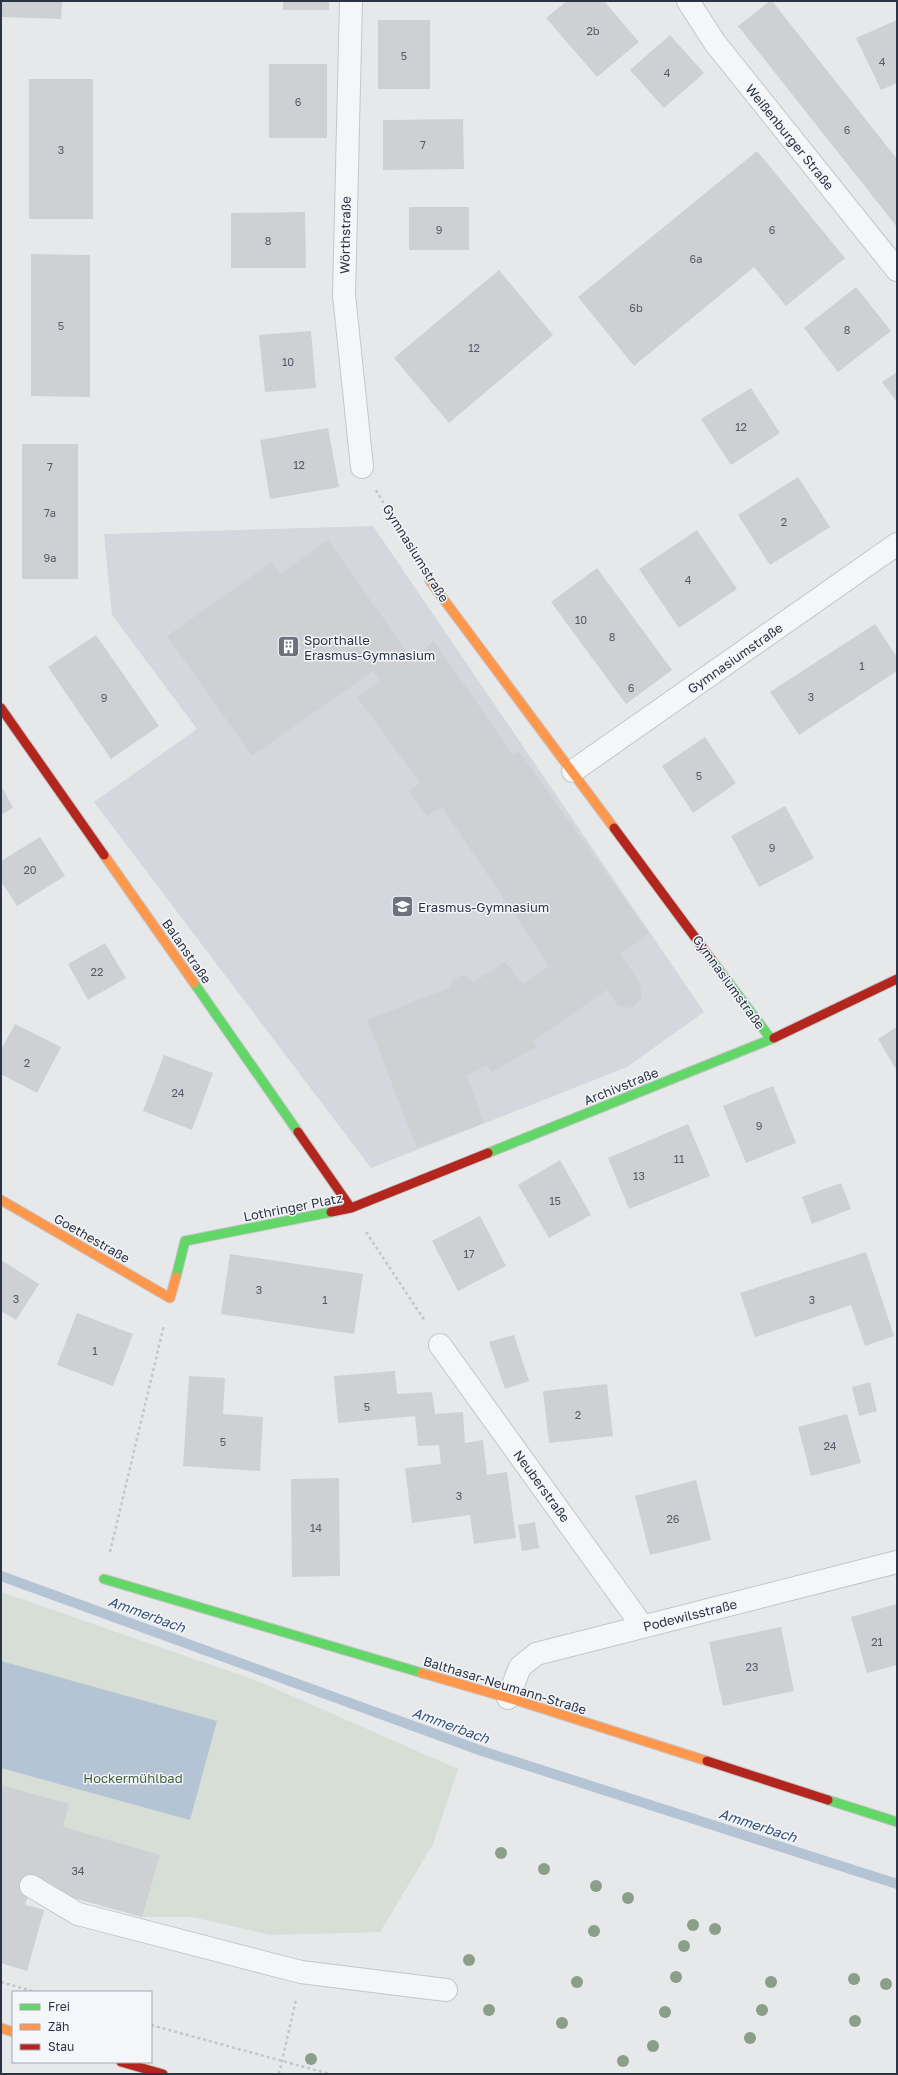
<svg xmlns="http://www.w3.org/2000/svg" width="898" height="2075" viewBox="0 0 898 2075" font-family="'Golos Text',sans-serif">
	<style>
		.built { fill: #d4d7dd }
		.green { fill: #d6ded6 }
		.water { fill: #b4c4d5 }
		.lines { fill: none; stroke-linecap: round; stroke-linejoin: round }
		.stream { stroke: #b4c4d5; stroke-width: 10 }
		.building { fill: #ced0d3 }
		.street-casing { stroke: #c4c6c8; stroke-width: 24 }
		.fast-casing { stroke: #c4c6c8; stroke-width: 11 }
		.slow-casing { stroke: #c4c6c8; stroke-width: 11 }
		.jam-casing { stroke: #c4c6c8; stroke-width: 11 }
		.path { stroke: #c5c6ca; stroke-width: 2.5; stroke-dasharray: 3 3; stroke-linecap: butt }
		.street { stroke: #f5f6f7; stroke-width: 22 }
		.fast { stroke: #63d668; stroke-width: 9 }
		.slow { stroke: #ff974d; stroke-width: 9 }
		.jam { stroke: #b3261e; stroke-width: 9 }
		.tree { fill: #8a9e88 }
		.labels { text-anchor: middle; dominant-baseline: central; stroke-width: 3; stroke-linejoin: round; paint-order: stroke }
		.number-label { font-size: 11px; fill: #545c69 }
		.street-label { font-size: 13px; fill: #2b3445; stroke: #f4f6f9 }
		.poi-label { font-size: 13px; fill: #2b3445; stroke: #f4f6f9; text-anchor: start }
		.park-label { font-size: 13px; fill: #3f6138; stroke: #f4f6f9 }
		.water-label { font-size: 14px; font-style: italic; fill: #34527a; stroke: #f4f6f9 }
	</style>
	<rect width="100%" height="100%" fill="#e6e8ea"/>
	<!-- built -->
	<path class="built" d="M373,526L704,1012L627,1067L371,1168L94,802L197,729L112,615L104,534Z"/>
	<!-- green -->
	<path class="green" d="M1,1592L260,1682L458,1769L433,1844L380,1932L271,1935L192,1917H142L31,1886L25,1905L44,1910L27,1971L1,1963Z"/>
	<!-- water -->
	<path class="water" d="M1,1661L217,1721L190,1820L1,1768Z"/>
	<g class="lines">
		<!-- stream -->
		<path class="stream" d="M1,1576L482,1751L897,1884"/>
	</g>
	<!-- building -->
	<path class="building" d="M1,1H62L61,19L1,17Z
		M283,1H329V10H283Z
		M567,1H604L639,42L597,77L546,18Z
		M770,1H772L897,159V227L738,26Z
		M378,20H430V89H378Z
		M897,20V83L881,90L856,38Z
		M670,35L704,73L664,108L630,70Z
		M269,64H327V138H269Z
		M29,79H93V219H29Z
		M463,119L464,169L383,170V120Z
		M757,151L845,258L786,306L754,267L634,366L578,297Z
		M409,207H469V250H409Z
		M305,212L306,268H231V213Z
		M31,254L90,255V397L31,396Z
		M499,270L553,335L449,423L394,358Z
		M856,287L891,331L838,372L804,328Z
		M311,331L316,388L265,392L259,335Z
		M897,372V402L882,382Z
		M751,388L780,433L731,465L701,419Z
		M328,428L339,487L270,499L260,440Z
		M22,444H78V579H22Z
		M798,477L830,527L770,565L738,515Z
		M697,530L737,589L679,628L639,569Z
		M328,540L412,659L434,641L513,755L519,751L649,933L620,954L640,983L642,998L631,1008L618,1006L607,990L533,1041L536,1047L492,1072L486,1065L467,1076L484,1123L417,1148L367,1020L449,988L454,979L464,975L474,982L505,962L523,984L549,966L442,807L427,816L409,791L420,783L357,697L380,681L373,671L252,756L167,636L272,562L280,574Z
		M597,568L672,670L626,704L551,602Z
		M875,624L897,657V671L799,735L770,692Z
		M96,635L159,726L111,759L48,667Z
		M705,737L736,783L693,813L662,766Z
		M1,785L13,808L1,815Z
		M785,806L814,858L759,887L731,836Z
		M40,837L65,876L17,906L1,881V861Z
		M105,943L126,978L88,1000L68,964Z
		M15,1024L61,1047L37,1093L1,1074V1050Z
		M897,1027V1071L878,1039Z
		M164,1055L213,1073L192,1130L143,1111Z
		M773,1086L796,1143L746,1163L723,1106Z
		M688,1124L710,1176L629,1209L608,1158Z
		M560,1160L591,1215L549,1238L518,1185Z
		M841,1183L851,1209L812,1224L802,1197Z
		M480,1216L506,1266L458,1291L432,1241Z
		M866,1252L894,1336L865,1346L851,1305L755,1337L740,1293Z
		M230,1254L363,1274L354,1334L221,1314Z
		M1,1260L39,1284L16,1320L1,1311Z
		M77,1313L133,1334L113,1386L57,1365Z
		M514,1335L529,1381L505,1389L489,1342Z
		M395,1371L397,1394L432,1392L435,1414L463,1412L465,1443L483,1440L487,1475L507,1472L516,1538L474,1544L470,1515L412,1523L405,1468L441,1464L439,1445L418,1446L415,1416L338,1423L334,1376Z
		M189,1376L225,1378L223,1414L263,1417L260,1471L183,1466Z
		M870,1382L877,1411L859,1416L852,1387Z
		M607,1384L613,1436L549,1443L543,1391Z
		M847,1414L861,1463L811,1476L798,1427Z
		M339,1478L340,1576L292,1577L291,1479Z
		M696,1480L711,1540L650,1555L635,1496Z
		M535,1522L539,1548L522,1551L518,1525Z
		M897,1604V1665L867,1673L851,1617Z
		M781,1627L794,1691L723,1706L709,1642Z
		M1,1785L69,1804L63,1827L160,1855L142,1917L31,1886L25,1905L44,1910L27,1971L1,1963Z"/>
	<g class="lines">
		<defs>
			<path id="street" d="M351,1L344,295L362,467
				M688,1L715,43L897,270
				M573,771L897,544
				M440,1345L643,1627
				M508,1698L520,1667L536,1654L897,1562
				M31,1886L78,1914L301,1972L446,1990"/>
			<path id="fast" d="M711,959L771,1039
				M194,983L298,1132
				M488,1153L774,1038
				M176,1277L185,1241L331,1212
				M104,1579L422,1673
				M828,1800L897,1822"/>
			<path id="slow" d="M430,581L614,828
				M104,855L194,983
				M1,1200L170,1298L176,1277
				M422,1673L522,1702L707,1761
				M1,2028L13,2032"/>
			<path id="jam" d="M1,708L104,855
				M614,828L711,959
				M774,1038L897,979
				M298,1132L351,1208
				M331,1212L351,1208L488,1153
				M707,1761L828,1800
				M121,2062L163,2074"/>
		</defs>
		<!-- street casing -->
		<use href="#street" class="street-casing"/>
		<!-- fast casing -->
		<use href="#fast" class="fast-casing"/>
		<!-- slow casing -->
		<use href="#slow" class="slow-casing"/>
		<!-- jam casing -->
		<use href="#jam" class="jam-casing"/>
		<!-- path -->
		<path class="path" d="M376,490L415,556
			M366,1232L425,1321
			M110,1552L164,1325
			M1,1982L35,1992
			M151,2025L330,2074
			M279,2074L296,2000"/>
		<!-- street -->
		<use href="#street" class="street"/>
		<!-- fast -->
		<use href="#fast" class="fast"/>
		<!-- slow -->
		<use href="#slow" class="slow"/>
		<!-- jam -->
		<use href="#jam" class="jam"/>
	</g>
	<!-- trees -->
	<g class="tree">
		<circle cx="501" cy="1853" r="6"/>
		<circle cx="544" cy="1869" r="6"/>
		<circle cx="596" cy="1886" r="6"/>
		<circle cx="628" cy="1898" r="6"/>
		<circle cx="693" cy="1925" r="6"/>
		<circle cx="715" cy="1929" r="6"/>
		<circle cx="594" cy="1931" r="6"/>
		<circle cx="684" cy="1946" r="6"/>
		<circle cx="469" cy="1960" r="6"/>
		<circle cx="676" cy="1977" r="6"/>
		<circle cx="854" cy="1979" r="6"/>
		<circle cx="577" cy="1982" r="6"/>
		<circle cx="771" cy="1982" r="6"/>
		<circle cx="886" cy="1984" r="6"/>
		<circle cx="489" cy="2010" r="6"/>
		<circle cx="762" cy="2010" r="6"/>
		<circle cx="665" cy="2012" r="6"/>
		<circle cx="855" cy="2021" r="6"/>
		<circle cx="562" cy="2023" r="6"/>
		<circle cx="750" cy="2038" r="6"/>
		<circle cx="653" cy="2046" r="6"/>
		<circle cx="311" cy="2059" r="6"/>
		<circle cx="623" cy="2061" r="6"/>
	</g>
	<!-- icons -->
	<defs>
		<symbol id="building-square" viewBox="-11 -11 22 22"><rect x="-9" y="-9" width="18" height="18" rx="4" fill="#6c737f" stroke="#f4f6f9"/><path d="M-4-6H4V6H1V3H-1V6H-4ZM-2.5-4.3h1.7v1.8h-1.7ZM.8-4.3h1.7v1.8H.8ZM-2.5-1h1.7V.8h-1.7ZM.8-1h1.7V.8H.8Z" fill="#fff"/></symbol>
		<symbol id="school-square" viewBox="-11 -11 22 22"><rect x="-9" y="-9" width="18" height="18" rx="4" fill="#6c737f" stroke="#f4f6f9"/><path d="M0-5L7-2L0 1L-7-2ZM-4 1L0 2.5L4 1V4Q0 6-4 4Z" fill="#fff"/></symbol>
	</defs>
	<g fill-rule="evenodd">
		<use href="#building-square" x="276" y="634" width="25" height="25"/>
		<use href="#school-square" x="390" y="894" width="25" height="25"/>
	</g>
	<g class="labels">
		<!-- number labels -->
		<g class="number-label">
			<text x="593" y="30">2b</text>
			<text x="404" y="55">5</text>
			<text x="882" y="61">4</text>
			<text x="667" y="72">4</text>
			<text x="298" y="101">6</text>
			<text x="847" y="129">6</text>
			<text x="423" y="144">7</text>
			<text x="61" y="149">3</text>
			<text x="439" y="229">9</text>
			<text x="772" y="229">6</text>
			<text x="268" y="240">8</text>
			<text x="696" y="258">6a</text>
			<text x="636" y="307">6b</text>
			<text x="61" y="325">5</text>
			<text x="847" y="329">8</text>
			<text x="474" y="347">12</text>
			<text x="288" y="361">10</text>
			<text x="741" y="426">12</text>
			<text x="299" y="464">12</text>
			<text x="50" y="466">7</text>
			<text x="50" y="512">7a</text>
			<text x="784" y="521">2</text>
			<text x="50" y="557">9a</text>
			<text x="688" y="579">4</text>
			<text x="581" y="619">10</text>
			<text x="612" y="636">8</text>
			<text x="862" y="665">1</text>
			<text x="631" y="687">6</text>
			<text x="811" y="696">3</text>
			<text x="104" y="697">9</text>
			<text x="699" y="775">5</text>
			<text x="772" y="847">9</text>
			<text x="30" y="869">20</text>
			<text x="97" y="971">22</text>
			<text x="27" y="1062">2</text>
			<text x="178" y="1092">24</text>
			<text x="759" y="1125">9</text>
			<text x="679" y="1158">11</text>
			<text x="639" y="1175">13</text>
			<text x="555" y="1200">15</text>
			<text x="469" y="1253">17</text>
			<text x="259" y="1289">3</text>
			<text x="16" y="1298">3</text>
			<text x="325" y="1299">1</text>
			<text x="812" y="1299">3</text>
			<text x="95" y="1350">1</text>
			<text x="367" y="1406">5</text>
			<text x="578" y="1414">2</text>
			<text x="223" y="1441">5</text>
			<text x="830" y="1445">24</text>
			<text x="459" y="1495">3</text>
			<text x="673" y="1518">26</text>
			<text x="316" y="1527">14</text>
			<text x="877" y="1641">21</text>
			<text x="752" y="1666">23</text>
			<text x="78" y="1870">34</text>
		</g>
		<!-- street labels -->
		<g class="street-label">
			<text transform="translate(790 137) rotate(51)">Weißenburger Straße</text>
			<text transform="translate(345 235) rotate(-89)">Wörthstraße</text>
			<text transform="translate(416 553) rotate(58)">Gymnasiumstraße</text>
			<text transform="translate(735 658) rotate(-35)">Gymnasiumstraße</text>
			<text transform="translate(187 951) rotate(55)">Balanstraße</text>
			<text transform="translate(729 982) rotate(54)">Gymnasiumstraße</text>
			<text transform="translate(621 1086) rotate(-22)">Archivstraße</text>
			<text transform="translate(293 1207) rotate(-11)">Lothringer Platz</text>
			<text transform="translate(92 1238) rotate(30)">Goethestraße</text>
			<text transform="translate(542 1486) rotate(54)">Neuberstraße</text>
			<text transform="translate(690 1615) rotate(-14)">Podewilsstraße</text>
			<text transform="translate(505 1685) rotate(17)">Balthasar-Neumann-Straße</text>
		</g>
		<!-- poi labels -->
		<g class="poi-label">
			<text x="304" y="640">Sporthalle<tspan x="304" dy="15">Erasmus-Gymnasium</tspan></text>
			<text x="418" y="907">Erasmus-Gymnasium</text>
		</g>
		<!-- park labels -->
		<g class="park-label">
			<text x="133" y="1778">Hockermühlbad</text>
		</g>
		<!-- water labels -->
		<g class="water-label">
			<text transform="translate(147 1614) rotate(20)">Ammerbach</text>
			<text transform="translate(451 1725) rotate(20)">Ammerbach</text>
			<text transform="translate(758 1825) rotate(18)">Ammerbach</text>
		</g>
	</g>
	<!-- border -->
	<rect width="898" height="2075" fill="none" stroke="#2b3445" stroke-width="4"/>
	<!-- legend -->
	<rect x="12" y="1991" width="140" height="72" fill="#f4f6f9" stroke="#a4a8b1"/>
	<rect x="20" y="2004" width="20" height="6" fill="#63d668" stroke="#a4a8b1"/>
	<text x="48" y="2011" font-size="12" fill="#2b3445">Frei</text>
	<rect x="20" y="2024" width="20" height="6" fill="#ff974d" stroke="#a4a8b1"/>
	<text x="48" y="2031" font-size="12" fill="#2b3445">Zäh</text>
	<rect x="20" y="2044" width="20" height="6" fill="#b3261e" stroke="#a4a8b1"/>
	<text x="48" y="2051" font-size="12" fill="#2b3445">Stau</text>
</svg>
